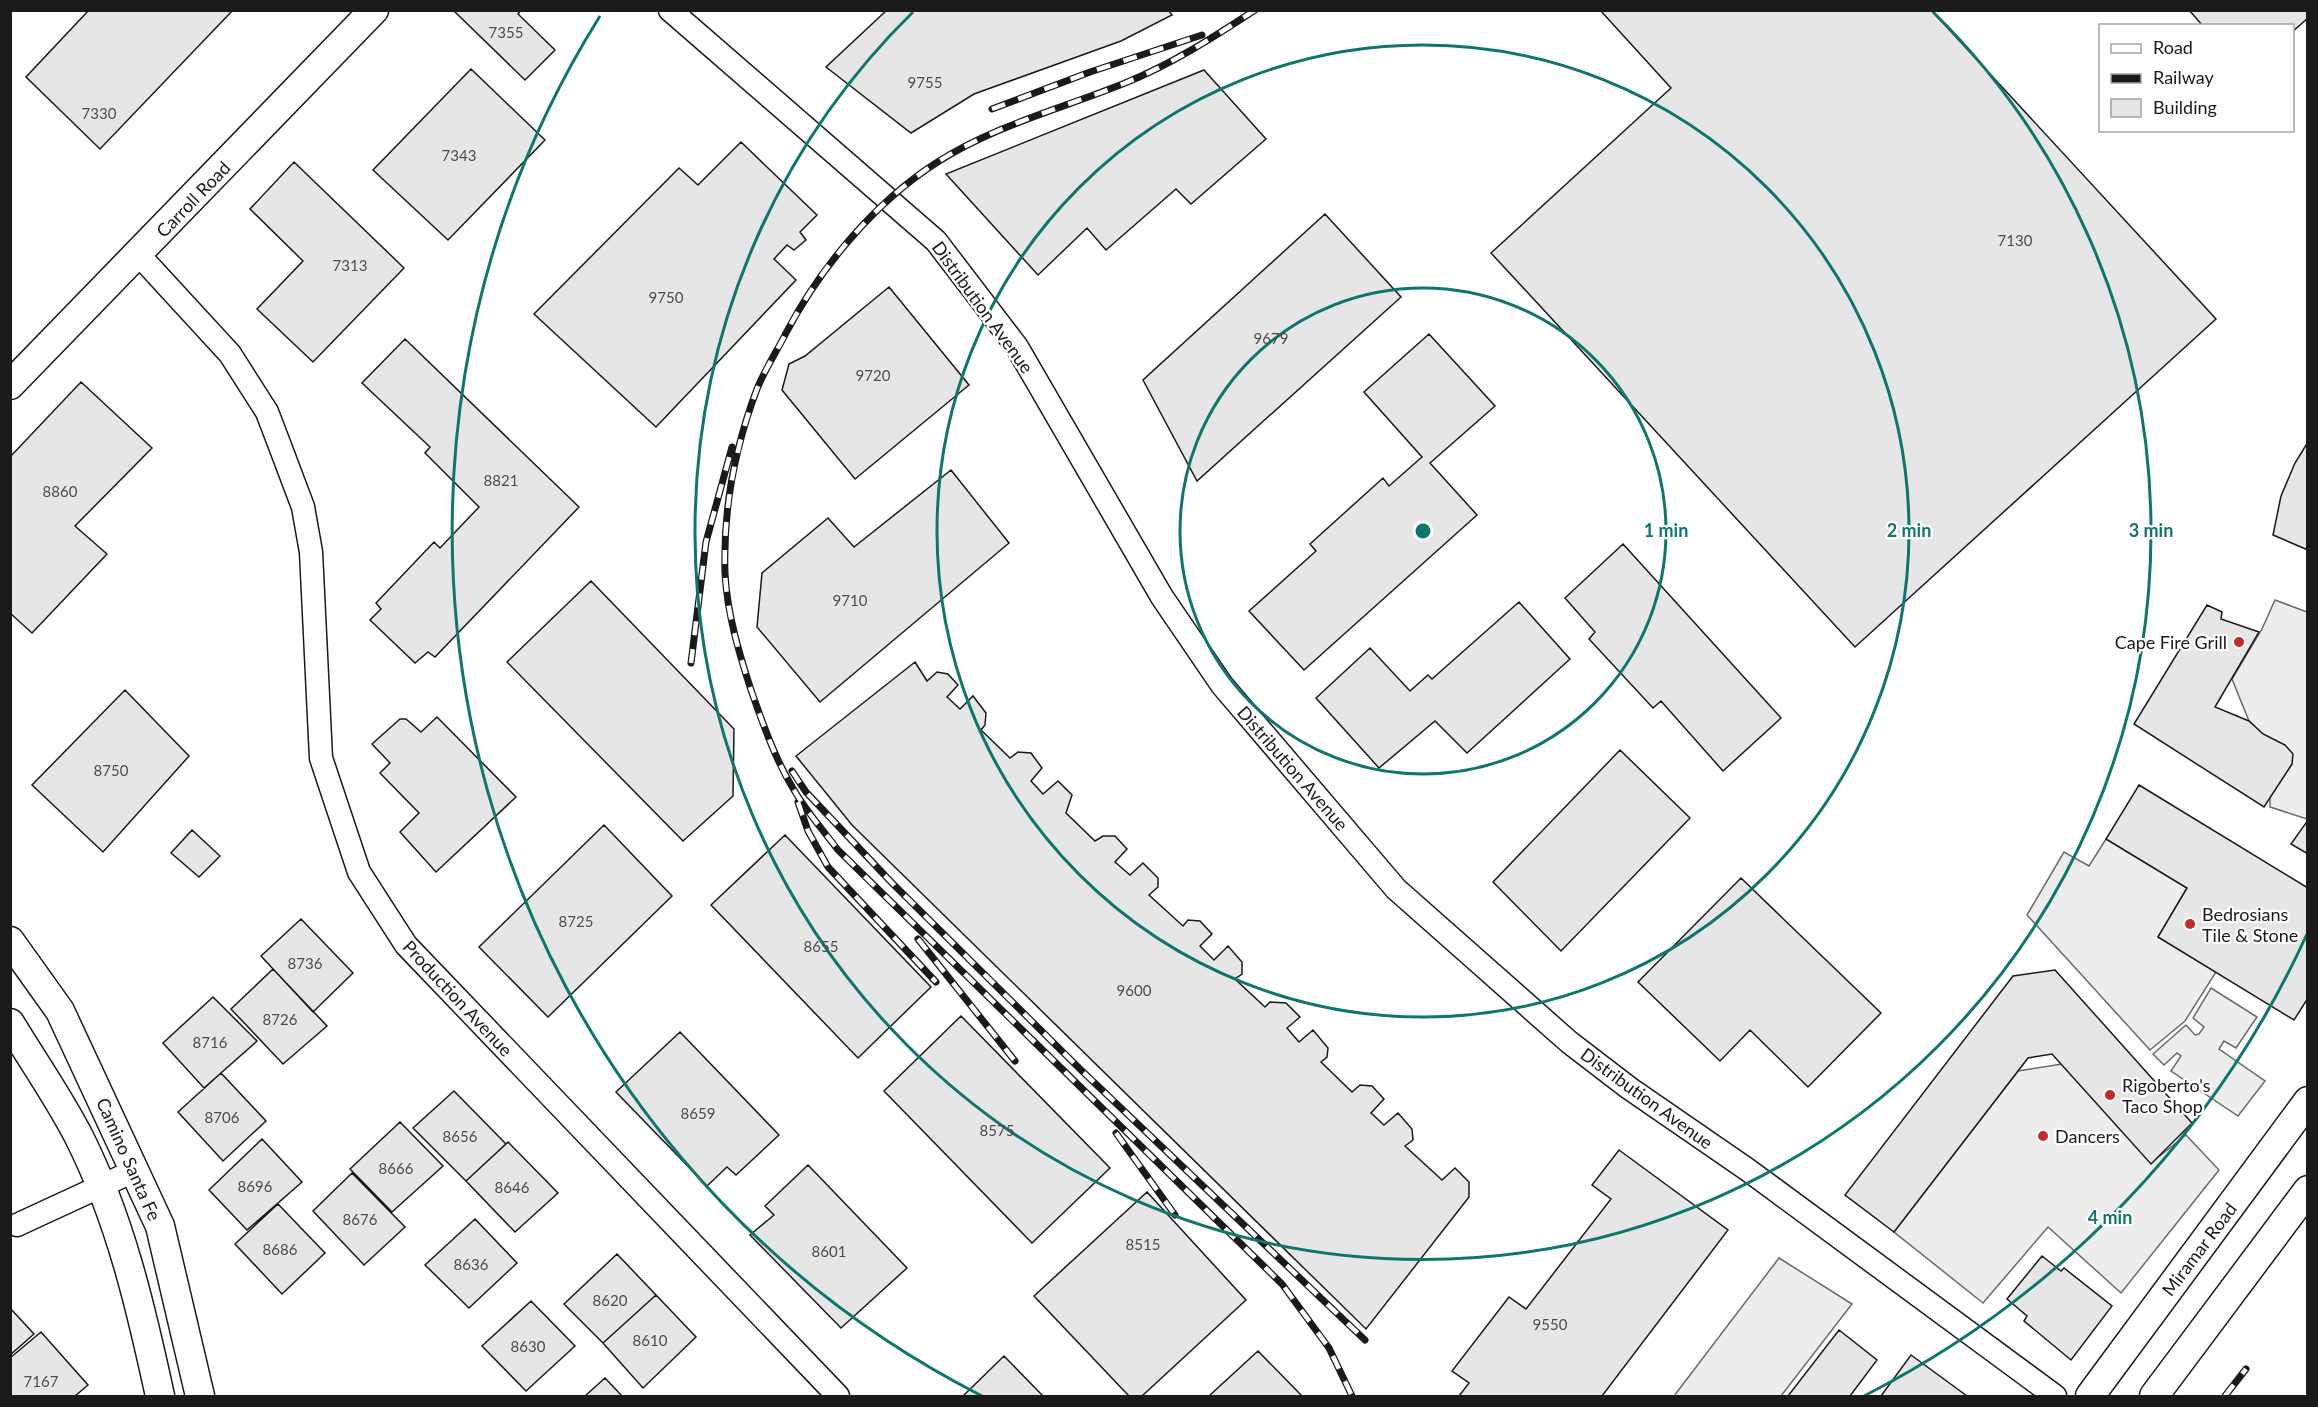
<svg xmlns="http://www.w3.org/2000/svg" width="2318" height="1407" viewBox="0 0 2318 1407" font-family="Lato,sans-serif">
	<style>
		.parking { fill: #ededed; stroke: #6a6a6a; stroke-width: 1.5 }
		.building { fill: #e6e6e6; stroke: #1a1a1a; stroke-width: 1.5 }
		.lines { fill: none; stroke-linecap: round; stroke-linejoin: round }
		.minor-casing { stroke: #1a1a1a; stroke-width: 25 }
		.major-casing { stroke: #1a1a1a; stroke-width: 31 }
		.minor { stroke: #fff; stroke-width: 22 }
		.major { stroke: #fff; stroke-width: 28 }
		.rail-casing { stroke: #1a1a1a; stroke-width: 7 }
		.rail { stroke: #fff; stroke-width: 4.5; stroke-dasharray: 14; stroke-linecap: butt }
		.ring { fill: none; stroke: #0f766e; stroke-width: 3 }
		.poi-dot { fill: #c62828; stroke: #fff; stroke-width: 2 }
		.labels { text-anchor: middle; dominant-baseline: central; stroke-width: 4.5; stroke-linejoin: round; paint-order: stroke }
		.number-label { font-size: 15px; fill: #4d4d4d }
		.street-label { font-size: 18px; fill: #1a1a1a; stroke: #fff }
		.poi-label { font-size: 18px; fill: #1a1a1a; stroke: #fff; text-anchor: start }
		.centre { fill: #0f766e; stroke: #fff; stroke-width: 3 }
		.ring-label { font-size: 18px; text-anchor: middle; font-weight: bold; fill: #0f766e; stroke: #fff; stroke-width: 4.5; stroke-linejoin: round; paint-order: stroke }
	</style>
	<rect width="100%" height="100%" fill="#fff"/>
	<!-- parking -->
	<path class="parking" d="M2275,600L2307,612V819L2270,807V797L2292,764L2285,745L2263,734L2249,721L2232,679L2262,629Z
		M2106,839L2187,888L2158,937L2216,972L2185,1021L2150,1050L2027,915L2064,852L2089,866Z
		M2211,988L2257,1017L2236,1048L2224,1041L2219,1049L2265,1081L2238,1116L2171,1071L2181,1056L2177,1053L2164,1065L2153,1054L2186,1025L2195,1035L2199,1034L2204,1027L2193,1018Z
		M2062,1064L2151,1163L2186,1135L2219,1170L2121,1293L2048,1227L1983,1303L1894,1232L2018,1071Z
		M1779,1258L1852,1304L1781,1396H1674Z"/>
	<!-- building -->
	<path class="building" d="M89,10H233L100,149L26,77Z
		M453,10H521L518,14L555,50L525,80Z
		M887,10H1168L1172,15L1121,41L974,94L911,133L826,67Z
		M1600,10H1931L2216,319L1855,647L1491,253L1671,88Z
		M2189,10H2308V18L2292,32V26H2203Z
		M471,69L545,140L448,240L373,170Z
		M1204,70L1266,139L1191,204L1176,189L1106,250L1087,228L1038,275L946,174Z
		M741,142L817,215L800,232L806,240L794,250L787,245L774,259L796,280L656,427L534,314L679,168L698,185Z
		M294,162L404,268L313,362L257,309L303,261L250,209Z
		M1325,214L1401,297L1197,481L1143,380Z
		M889,287L969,385L855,479L782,390L789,364L805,356Z
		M1429,334L1495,406L1430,463L1477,515L1304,670L1249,611L1316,551L1310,544L1383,478L1389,486L1422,457L1364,392Z
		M405,339L579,507L435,657L428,652L415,663L370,620L381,609L376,603L434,542L440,548L479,507L425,453L430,447L362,383Z
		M81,382L152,448L75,526L107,554L32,633L10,613V457Z
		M2308,442V550L2273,535L2281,496L2295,463Z
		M951,470L1009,543L820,702L757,627L762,573L828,518L854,547Z
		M1623,544L1781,718L1723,771L1661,701L1653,708L1589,639L1595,632L1565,598Z
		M591,581L734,729L733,796L683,841L507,662Z
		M1519,602L1570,659L1467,753L1435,721L1379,768L1316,698L1370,648L1410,691L1428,675L1432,679Z
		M2207,605L2222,612L2221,619L2259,632L2215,707L2249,721L2263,734L2285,745L2293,754L2292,764L2264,807L2134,724Z
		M915,662L927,681L937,672L948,674L958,685L947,697L960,709L973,696L986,713L985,725L981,730L1010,758L1018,752L1031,753L1042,768L1031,781L1043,794L1058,781L1072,795L1066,813L1095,841L1103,836H1115L1127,849L1115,862L1130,875L1143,863L1158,878V887L1149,895L1183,926L1188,920L1200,921L1212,934L1200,946L1214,960L1228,946L1242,962V974L1235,979L1265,1007L1270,1002L1286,1003L1300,1017L1287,1028L1299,1042L1313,1030L1328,1048L1327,1057L1321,1062L1352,1092L1360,1085L1372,1086L1384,1099L1371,1113L1384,1125L1398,1113L1412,1129L1413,1140L1405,1146L1442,1180L1455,1168L1469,1182V1197L1366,1329L852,825L796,756Z
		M125,690L189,756L103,852L32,785Z
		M437,717L516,797L436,872L400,832L419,813L380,773L390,763L372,744L400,719H406L421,732Z
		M1620,750L1690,818L1561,951L1493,882Z
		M2139,785L2308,888V998L2294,1020L2158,937L2187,888L2106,839Z
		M2308,820V854L2291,844Z
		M604,825L672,896L548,1017L479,947Z
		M192,830L220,856L199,877L171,853Z
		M785,835L931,987L858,1058L711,905Z
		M1741,878L1881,1013L1808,1087L1750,1030L1720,1061L1638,982Z
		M301,919L353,973L313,1012L261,956Z
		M273,969L327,1026L283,1064L231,1009Z
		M2055,970L2192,1123L2151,1164L2052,1054L2028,1058L1894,1232L1845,1195L2013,976Z
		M213,997L257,1041L204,1088L163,1043Z
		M961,1016L1110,1168L1032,1243L884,1091Z
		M680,1032L779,1135L736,1175L727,1167L707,1186L616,1092Z
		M221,1073L266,1121L223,1161L178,1112Z
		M454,1091L506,1144L466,1181L413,1128Z
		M400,1122L443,1166L392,1212L350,1169Z
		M262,1139L302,1182L247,1230L209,1190Z
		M508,1142L558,1193L515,1232L466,1181Z
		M1619,1150L1728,1230L1602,1396H1459L1469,1383L1452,1371L1509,1297L1526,1309L1611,1199L1592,1185Z
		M808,1165L907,1268L841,1328L750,1235L774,1215L765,1206Z
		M352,1173L405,1227L364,1265L313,1211Z
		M1147,1192L1246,1300L1142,1396H1129L1034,1296Z
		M278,1204L325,1253L282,1294L235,1244Z
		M475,1219L517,1263L469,1308L425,1265Z
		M617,1254L656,1295L603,1343L564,1304Z
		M2042,1256L2061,1271L2064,1268L2112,1306L2071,1360L2024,1321L2027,1316L2007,1299Z
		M656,1295L696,1337L643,1388L603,1343Z
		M531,1301L575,1346L526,1391L482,1346Z
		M10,1308L34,1334L10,1355Z
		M1839,1330L1877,1360L1850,1396H1788Z
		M41,1332L88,1385L75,1396H10V1358Z
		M1258,1351L1302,1396H1209Z
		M1911,1355L1967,1396H1881Z
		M1004,1356L1043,1396H963Z
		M605,1378L622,1396H585Z"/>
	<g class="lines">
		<defs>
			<path id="minor" d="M670,10L936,241L1017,347L1162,597L1222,685L1396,889L1569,1042L1629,1088L1748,1170L2055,1396
				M139,255L230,354L267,412L280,446L303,507L311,552L321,758L359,872L406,945L838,1396
				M17,1225L136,1170"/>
			<path id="major" d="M10,385L374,10
				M10,941L60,1011L160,1226L200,1396
				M10,1023C33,1061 59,1098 79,1137C120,1218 141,1308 160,1396
				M2090,1396L2308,1101
				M2154,1396L2308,1190"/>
		</defs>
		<!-- minor casing -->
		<use href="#minor" class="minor-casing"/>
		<!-- major casing -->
		<use href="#major" class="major-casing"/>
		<!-- minor -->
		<use href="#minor" class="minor"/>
		<!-- major -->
		<use href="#major" class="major"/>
		<defs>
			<path id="rail" d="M1255,10C1214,37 1170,65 1125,83C1061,109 995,125 936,163C874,203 820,268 786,333C777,351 765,369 757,389C735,447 723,511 725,573C727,613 739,653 751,690C763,724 775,759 794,790C806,811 823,830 838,850L1282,1284L1329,1348L1352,1396
				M992,109L1090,72L1202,35
				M691,663L706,542L732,447
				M792,771L806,792L893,884L1081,1070L1365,1340
				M798,802L808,831L828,867L936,982
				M918,939L1015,1061
				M1116,1133L1175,1215
				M2225,1396L2246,1369"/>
		</defs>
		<!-- rail casing -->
		<use href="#rail" class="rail-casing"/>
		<!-- rail -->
		<use href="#rail" class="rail"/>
	</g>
	<!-- distance rings -->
	<g class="ring">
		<circle cx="1423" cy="531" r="243"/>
		<circle cx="1423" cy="531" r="486"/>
		<path d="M1933 12A728 728 0 1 1 913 12"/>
		<path d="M2307 934A971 971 0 0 1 1864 1396M982 1396A971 971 0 0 1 600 16"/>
	</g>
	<!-- markers -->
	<g class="poi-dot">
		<circle cx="2239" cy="642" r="6"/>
		<circle cx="2190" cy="924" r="6"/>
		<circle cx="2110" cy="1095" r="6"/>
		<circle cx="2043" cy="1136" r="6"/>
	</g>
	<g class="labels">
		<!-- number labels -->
		<g class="number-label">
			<text x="506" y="32">7355</text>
			<text x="925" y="82">9755</text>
			<text x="99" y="113">7330</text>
			<text x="459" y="155">7343</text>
			<text x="2015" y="240">7130</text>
			<text x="350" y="265">7313</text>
			<text x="666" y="297">9750</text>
			<text x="1271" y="338">9679</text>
			<text x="873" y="375">9720</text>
			<text x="501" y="480">8821</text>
			<text x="60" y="491">8860</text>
			<text x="850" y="600">9710</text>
			<text x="111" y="770">8750</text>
			<text x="576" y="921">8725</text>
			<text x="821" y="946">8655</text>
			<text x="305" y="963">8736</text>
			<text x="1134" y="990">9600</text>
			<text x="280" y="1019">8726</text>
			<text x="210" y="1042">8716</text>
			<text x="698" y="1113">8659</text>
			<text x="222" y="1117">8706</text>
			<text x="997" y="1130">8575</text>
			<text x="460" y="1136">8656</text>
			<text x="396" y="1168">8666</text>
			<text x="255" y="1186">8696</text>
			<text x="512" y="1187">8646</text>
			<text x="360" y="1219">8676</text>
			<text x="1143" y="1244">8515</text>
			<text x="280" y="1249">8686</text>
			<text x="829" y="1251">8601</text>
			<text x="471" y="1264">8636</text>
			<text x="610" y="1300">8620</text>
			<text x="1550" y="1324">9550</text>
			<text x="650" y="1340">8610</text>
			<text x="528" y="1346">8630</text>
			<text x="41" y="1381">7167</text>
		</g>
		<!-- street labels -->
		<g class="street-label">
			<text transform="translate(193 199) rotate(-46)">Carroll Road</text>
			<text transform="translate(983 307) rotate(54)">Distribution Avenue</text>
			<text transform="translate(1293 768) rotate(49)">Distribution Avenue</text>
			<text transform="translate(458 998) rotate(47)">Production Avenue</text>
			<text transform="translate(1647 1098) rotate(36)">Distribution Avenue</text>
			<text transform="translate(129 1159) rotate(66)">Camino Santa Fe</text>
			<text transform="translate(2199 1249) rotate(-53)">Miramar Road</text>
		</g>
		<!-- poi labels -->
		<g class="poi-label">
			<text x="2227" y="642" text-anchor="end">Cape Fire Grill</text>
			<text x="2202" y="914">Bedrosians<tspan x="2202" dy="21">Tile &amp; Stone</tspan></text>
			<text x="2122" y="1085">Rigoberto's<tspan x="2122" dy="21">Taco Shop</tspan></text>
			<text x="2055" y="1136">Dancers</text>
		</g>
	</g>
	<circle cx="1423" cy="531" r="9" class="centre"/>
	<g class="ring-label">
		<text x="1666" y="537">1 min</text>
		<text x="1909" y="537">2 min</text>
		<text x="2151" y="537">3 min</text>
		<text x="2110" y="1224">4 min</text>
	</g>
	<!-- border -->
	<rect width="2318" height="1407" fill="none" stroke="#1a1a1a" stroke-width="24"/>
	<!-- legend -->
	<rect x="2099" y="24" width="195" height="108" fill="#ffffff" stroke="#a3a3a3" stroke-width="1.5"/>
	<rect x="2111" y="44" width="30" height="9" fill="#ffffff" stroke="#a3a3a3" stroke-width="1.5"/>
	<text x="2153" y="54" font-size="18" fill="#1a1a1a">Road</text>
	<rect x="2111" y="74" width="30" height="9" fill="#1a1a1a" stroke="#a3a3a3" stroke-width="1.5"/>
	<text x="2153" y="84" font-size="18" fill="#1a1a1a">Railway</text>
	<rect x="2111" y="99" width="30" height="18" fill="#e6e6e6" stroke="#a3a3a3" stroke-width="1.5"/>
	<text x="2153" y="114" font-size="18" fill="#1a1a1a">Building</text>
</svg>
